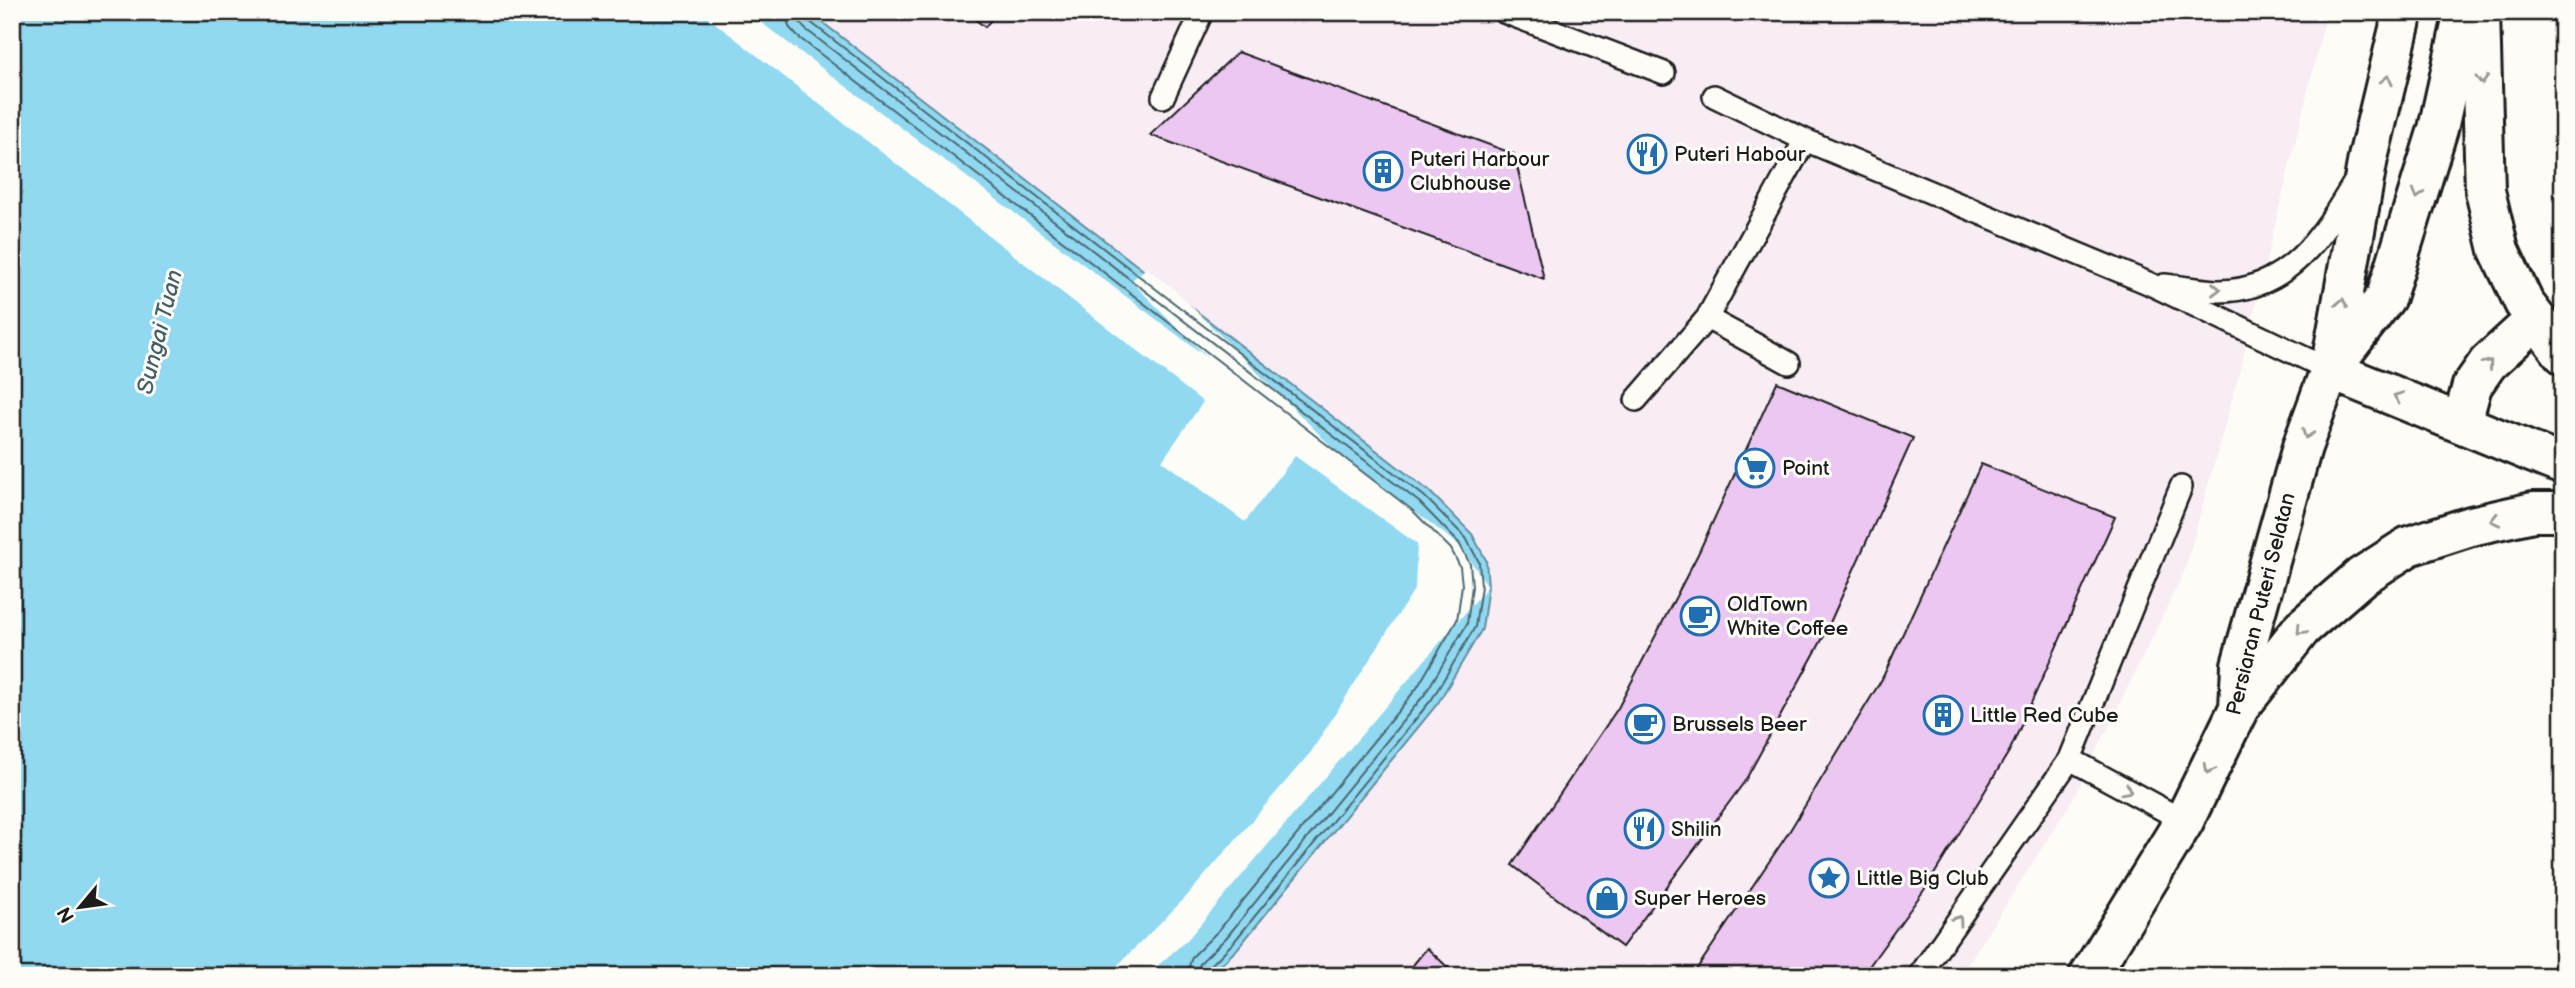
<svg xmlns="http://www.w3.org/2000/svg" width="2575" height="988" viewBox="0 0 2575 988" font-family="'Balsamiq Sans',sans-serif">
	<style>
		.built { fill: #f8ecf5 }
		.water { fill: #90d9f1; stroke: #628d9c; stroke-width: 2 }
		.pier { fill: #fdfcf7 }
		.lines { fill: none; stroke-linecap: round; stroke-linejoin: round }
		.shore { stroke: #4a6871; stroke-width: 2 }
		.building { fill: #ebc7f1; stroke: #1c1c1c; stroke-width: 2 }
		.lane-casing { stroke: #1c1c1c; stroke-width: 26 }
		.street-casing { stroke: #1c1c1c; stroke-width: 44 }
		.secondary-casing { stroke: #1c1c1c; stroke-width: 44 }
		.lane { stroke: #fdfcf7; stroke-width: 21 }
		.street { stroke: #fdfcf7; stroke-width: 38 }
		.secondary { stroke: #fdfcf7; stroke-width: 38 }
		.oneway { stroke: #989794 }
		.labels { text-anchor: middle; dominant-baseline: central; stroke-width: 6; stroke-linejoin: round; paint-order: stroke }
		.poi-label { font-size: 21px; fill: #1c1c1c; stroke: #fdfcf7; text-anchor: start }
		.street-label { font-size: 21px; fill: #1c1c1c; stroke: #fdfcf7 }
		.water-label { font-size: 23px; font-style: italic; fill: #455e67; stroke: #fdfcf7 }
	</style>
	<rect width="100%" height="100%" fill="#fdfcf7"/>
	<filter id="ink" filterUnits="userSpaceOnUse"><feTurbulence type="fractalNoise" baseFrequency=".0143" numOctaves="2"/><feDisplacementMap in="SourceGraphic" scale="14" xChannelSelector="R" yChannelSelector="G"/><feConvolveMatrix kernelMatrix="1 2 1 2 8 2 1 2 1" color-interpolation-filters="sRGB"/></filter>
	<g filter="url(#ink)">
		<!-- built -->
		<path class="built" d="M809,12H2327L2237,381L2184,572L2073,799L1960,976H1210L1238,948L1472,533L1429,491Z"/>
		<!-- water -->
		<path class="water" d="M12,12H809L1429,491L1472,534L1486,560L1488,586L1482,629L1438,703L1238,948L1210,976H12Z"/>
		<!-- pier -->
		<path class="pier" d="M701,12H747L1208,358L1131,281L1146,268L1175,290L1334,449L1460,546L1488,586L1187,940L1146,976H1107L1187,896L1311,752L1415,588L1417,544L1295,456L1245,522L1162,461L1203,402Z"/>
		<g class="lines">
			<!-- shore -->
			<path class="shore" d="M786,12L789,27L797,36L1412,510L1451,549L1460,567L1462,585L1457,620L1417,688L1219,930L1192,957L1186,976
				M797,12L798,20L804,28L1419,502L1459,543L1470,564L1472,586L1467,624L1425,694L1226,938L1200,963L1197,976
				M806,12L809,21L1424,496L1466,538L1479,562L1481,586L1475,627L1432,699L1233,943L1208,968L1206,976"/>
		</g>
		<!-- building -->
		<path class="building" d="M966,12H997L985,27Z
			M1238,52L1514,154L1544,279L1150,135Z
			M1777,382L1913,438L1824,636L1745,781L1622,947L1512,865L1618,708L1698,554Z
			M1981,464L2115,517L2010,750L1927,886L1862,976H1692L1789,832L1882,679Z
			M1427,948L1457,976H1404Z"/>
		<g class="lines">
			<defs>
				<path id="lane" d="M1504,12L1664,73
					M1714,96L1805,140L2148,283L2330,370
					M1163,97L1202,12
					M2164,285C2181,287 2200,290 2217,291C2288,292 2322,236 2354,183
					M1707,318L1789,363
					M1636,400L1707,318L1805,140
					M2070,759L2184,821
					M1919,976L2070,759L2181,487"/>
				<path id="street" d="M2331,365L2368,158L2403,12
					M2330,370L2386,297L2438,129L2464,12"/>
				<path id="secondary" d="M2480,12L2485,191L2499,250L2524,303L2563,354
					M2462,422L2472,386L2488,363L2536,319
					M2239,708L2302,628L2361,577L2409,546L2471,526L2533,512H2563
					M2089,976L2184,821L2239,708L2241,665L2302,447L2330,370L2563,465"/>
			</defs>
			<!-- lane casing -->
			<use href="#lane" class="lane-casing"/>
			<!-- street casing -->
			<use href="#street" class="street-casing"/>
			<!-- secondary casing -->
			<use href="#secondary" class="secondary-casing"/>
			<!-- lane -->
			<use href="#lane" class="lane"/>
			<!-- street -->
			<use href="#street" class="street"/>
			<!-- secondary -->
			<use href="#secondary" class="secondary"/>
		</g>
		<!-- one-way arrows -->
		<defs><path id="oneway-chevron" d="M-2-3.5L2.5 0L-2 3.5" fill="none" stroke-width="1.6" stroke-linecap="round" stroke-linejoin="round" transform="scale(1.75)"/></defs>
		<g class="oneway">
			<use href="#oneway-chevron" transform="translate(2387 80) rotate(-77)"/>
			<use href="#oneway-chevron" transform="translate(2482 80) rotate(88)"/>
			<use href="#oneway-chevron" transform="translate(2418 194) rotate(107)"/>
			<use href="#oneway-chevron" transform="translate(2216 289) rotate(1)"/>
			<use href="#oneway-chevron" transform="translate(2342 303) rotate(-80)"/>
			<use href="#oneway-chevron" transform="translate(2488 364) rotate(-50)"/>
			<use href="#oneway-chevron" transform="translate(2398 397) rotate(-158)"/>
			<use href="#oneway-chevron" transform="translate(2307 434) rotate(110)"/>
			<use href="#oneway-chevron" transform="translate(2495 520) rotate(167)"/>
			<use href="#oneway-chevron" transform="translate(2301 630) rotate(133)"/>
			<use href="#oneway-chevron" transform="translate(2209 769) rotate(116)"/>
			<use href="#oneway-chevron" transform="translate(2127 790) rotate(28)"/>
			<use href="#oneway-chevron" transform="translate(1958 920) rotate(-55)"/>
		</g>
	</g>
	<!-- icons -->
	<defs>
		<symbol id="restaurant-ring" viewBox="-11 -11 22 22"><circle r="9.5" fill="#fdfcf7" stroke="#1f6fb2" stroke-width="1.5"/><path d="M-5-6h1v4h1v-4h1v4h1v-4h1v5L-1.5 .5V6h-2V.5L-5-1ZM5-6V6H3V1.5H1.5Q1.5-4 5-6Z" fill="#1f6fb2"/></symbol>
		<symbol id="building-ring" viewBox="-11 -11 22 22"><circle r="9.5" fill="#fdfcf7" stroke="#1f6fb2" stroke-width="1.5"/><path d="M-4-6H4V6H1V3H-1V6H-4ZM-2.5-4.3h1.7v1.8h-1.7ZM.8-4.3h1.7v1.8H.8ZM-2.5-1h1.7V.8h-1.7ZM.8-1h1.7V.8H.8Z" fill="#1f6fb2"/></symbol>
		<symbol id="supermarket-ring" viewBox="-11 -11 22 22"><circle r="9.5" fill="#fdfcf7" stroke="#1f6fb2" stroke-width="1.5"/><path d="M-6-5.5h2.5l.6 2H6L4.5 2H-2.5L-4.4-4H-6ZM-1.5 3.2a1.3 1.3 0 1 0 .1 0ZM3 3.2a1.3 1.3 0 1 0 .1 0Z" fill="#1f6fb2"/></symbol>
		<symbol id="cafe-ring" viewBox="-11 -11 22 22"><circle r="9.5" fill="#fdfcf7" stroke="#1f6fb2" stroke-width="1.5"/><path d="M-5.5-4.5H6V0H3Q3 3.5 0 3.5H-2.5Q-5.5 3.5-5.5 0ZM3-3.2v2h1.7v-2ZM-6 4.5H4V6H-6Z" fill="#1f6fb2"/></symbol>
		<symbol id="sight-ring" viewBox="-11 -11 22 22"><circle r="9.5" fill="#fdfcf7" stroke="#1f6fb2" stroke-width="1.5"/><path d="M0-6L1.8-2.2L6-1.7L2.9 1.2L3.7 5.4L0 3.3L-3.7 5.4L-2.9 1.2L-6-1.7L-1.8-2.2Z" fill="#1f6fb2"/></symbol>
		<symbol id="shop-ring" viewBox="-11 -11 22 22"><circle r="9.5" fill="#fdfcf7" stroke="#1f6fb2" stroke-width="1.5"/><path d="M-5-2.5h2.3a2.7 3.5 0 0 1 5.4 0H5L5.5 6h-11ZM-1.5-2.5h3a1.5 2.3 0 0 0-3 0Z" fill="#1f6fb2"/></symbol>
	</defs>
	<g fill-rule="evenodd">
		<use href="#restaurant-ring" x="1625" y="132" width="44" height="44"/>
		<use href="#building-ring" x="1361" y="149" width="44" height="44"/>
		<use href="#supermarket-ring" x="1733" y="446" width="44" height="44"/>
		<use href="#cafe-ring" x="1678" y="594" width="44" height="44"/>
		<use href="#building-ring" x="1921" y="693" width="44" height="44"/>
		<use href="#cafe-ring" x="1623" y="702" width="44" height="44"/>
		<use href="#restaurant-ring" x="1622" y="807" width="44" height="44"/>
		<use href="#sight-ring" x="1807" y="856" width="44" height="44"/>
		<use href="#shop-ring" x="1585" y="876" width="44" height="44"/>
	</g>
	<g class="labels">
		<!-- poi labels -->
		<g class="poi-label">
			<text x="1674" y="154">Puteri Habour</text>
			<text x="1410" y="159">Puteri Harbour<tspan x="1410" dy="24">Clubhouse</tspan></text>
			<text x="1782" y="468">Point</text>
			<text x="1727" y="604">OldTown<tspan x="1727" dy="24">White Coffee</tspan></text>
			<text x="1970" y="715">Little Red Cube</text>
			<text x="1672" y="724">Brussels Beer</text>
			<text x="1671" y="829">Shilin</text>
			<text x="1856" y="878">Little Big Club</text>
			<text x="1634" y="898">Super Heroes</text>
		</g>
		<!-- street labels -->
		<g class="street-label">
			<text transform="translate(2261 604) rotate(-76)">Persiaran Puteri Selatan</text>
		</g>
		<!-- water labels -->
		<g class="water-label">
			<text transform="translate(160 332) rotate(-76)">Sungai Tuan</text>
		</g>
	</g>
	<!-- margin -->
	<rect width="2575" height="988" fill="none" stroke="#fdfcf7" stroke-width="42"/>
	<rect x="21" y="21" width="2533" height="946" fill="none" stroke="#1c1c1c" stroke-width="2.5" filter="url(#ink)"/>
	<!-- north arrow -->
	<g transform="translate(80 907) rotate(241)" stroke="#fdfcf7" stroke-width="5" paint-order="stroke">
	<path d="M0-5L12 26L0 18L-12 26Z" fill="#1c1c1c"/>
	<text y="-10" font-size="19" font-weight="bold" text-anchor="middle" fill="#1c1c1c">N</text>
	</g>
</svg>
